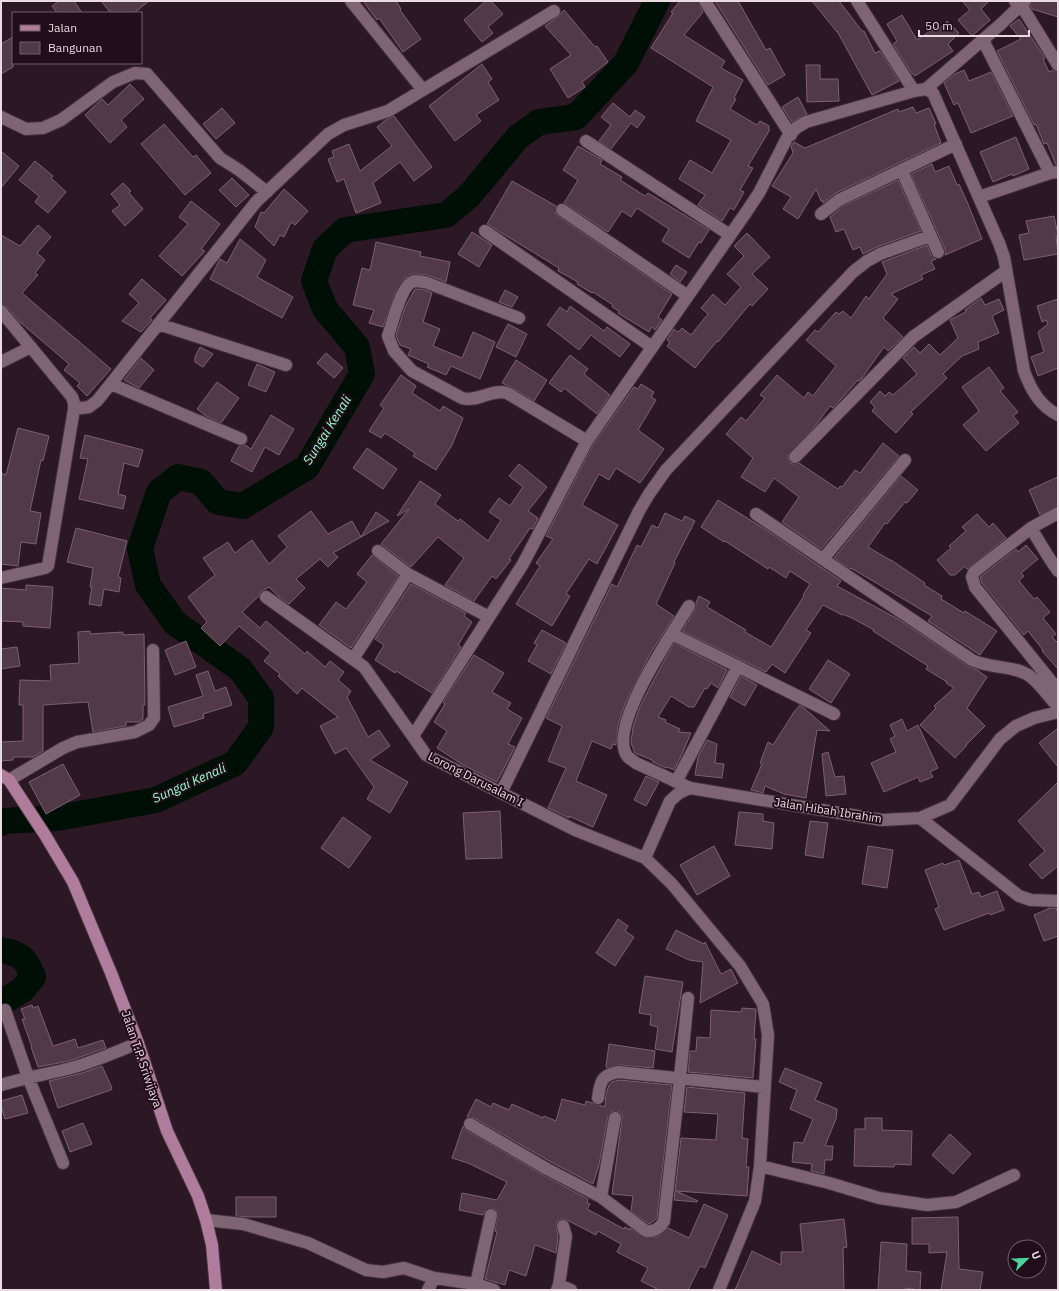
<svg xmlns="http://www.w3.org/2000/svg" width="1059" height="1291" viewBox="0 0 1059 1291" font-family="'IBM Plex Sans',sans-serif">
	<style>
		.lines { fill: none; stroke-linecap: round; stroke-linejoin: round }
		.river { stroke: #000f06; stroke-width: 26 }
		.building { fill: #523947; stroke: #7c6171 }
		.minor-casing { stroke: #43323c; stroke-width: 14 }
		.major-casing { stroke: #43323c; stroke-width: 14 }
		.minor { stroke: #7f6574; stroke-width: 12 }
		.major { stroke: #b07c9b; stroke-width: 12 }
		.labels { text-anchor: middle; dominant-baseline: central; stroke-width: 4; stroke-linejoin: round; paint-order: stroke }
		.street-label { font-size: 12px; fill: #eadae2; stroke: #220d1a }
		.water-label { font-size: 13px; font-style: italic; fill: #92fecb; stroke: #220d1a }
	</style>
	<rect width="100%" height="100%" fill="#2c1724"/>
	<g class="lines">
		<!-- river -->
		<path class="river" d="M1,823L3,821L57,818L156,800L235,763L261,727V698L240,669L175,623L148,585L140,548L159,492L178,477L201,482L218,502L243,506L307,467L362,374L357,347L325,309L314,281L325,249L345,230L446,215L468,197L518,137L539,122L576,117L626,63L657,1
			M1,950C20,953 26,958 33,977L22,990L1,1003"/>
	</g>
	<!-- building -->
	<path class="building" d="M59,1H74L82,13H57L52,6Z
		M101,1H149L134,13H111Z
		M363,1H396L401,9L400,10L421,39L403,52L379,18L377,20Z
		M486,1H491L503,14L488,27L493,33L482,42L464,20Z
		M680,1H698L703,12L684,35L725,61L721,68L743,80L734,98L736,99L730,109L757,125L760,121L769,126V131L748,166L753,168L740,190L744,192L734,210L730,208L722,221L698,205L705,195L679,179L690,160L712,173L731,140L696,121L713,87L651,48L673,13L671,12Z
		M715,1H738L766,50L770,48L785,75L768,85Z
		M812,1H839L862,31H864L875,53L880,51L899,81L872,95L837,31V32Z
		M962,1H989L981,9L990,20L972,36L958,20L970,10Z
		M1032,1H1058V17L1032,9L1030,6Z
		M564,10L595,47L597,46L608,62L582,82L585,87L568,98L550,69L571,55L545,26L558,17Z
		M902,15L917,40L936,27L938,30L947,21L959,33L948,44L953,51L915,76L914,74H912L893,44L897,41L887,24Z
		M1019,19L1045,58L1043,59L1049,72L1053,70L1058,72V165H1056L1047,143L1044,144L1036,124L1034,125L997,51L1021,39L1010,26Z
		M13,37V67L1,74V44Z
		M482,64L492,79L488,82L499,100L476,115L481,121L455,141L429,106Z
		M806,65H820V79H838L839,101L807,102Z
		M964,70L969,81L991,72L1013,116L971,133L958,103L954,105L944,83L955,74Z
		M130,84L144,99L121,120L127,127L110,143L85,115L102,99L108,105Z
		M798,97L807,114L792,122L782,107Z
		M613,103L630,117L635,110L645,117L637,128L631,123L611,149L599,141L611,125L601,117Z
		M913,107L916,113L929,108L936,124H934L941,143L836,193L823,203V200L821,201L816,189L798,219L783,209L791,197L772,186L793,153L791,146L794,142L805,148L898,109L899,112Z
		M222,108L235,123L216,139L203,124Z
		M394,116L432,167L414,181L400,162L373,183L381,203L356,213L344,179L337,182L328,159L334,157L332,151L349,144L360,171L392,146L377,127L387,119Z
		M164,124L193,157L196,155L211,173L185,195L141,144Z
		M1016,137L1029,169L1013,176L1012,174L993,182L980,152Z
		M578,146L602,160L600,164L622,177L620,180L645,196L648,193L709,230L701,243L699,242L689,258L662,241L669,229L637,208L631,217L622,211L608,232L564,203L578,180L563,170Z
		M1,151L19,166L1,188Z
		M35,161L53,176L51,178L66,192L48,213L35,202L39,196L19,180Z
		M932,164L935,172L949,166L957,185L959,184L968,204L982,239L945,255V249L911,174Z
		M232,178L249,195L236,207L219,190Z
		M898,180L921,231L877,247L863,254L860,247L853,250L844,229L836,232L830,217L843,206Z
		M512,181L556,206L555,213L558,216L672,294L658,317L662,320L655,330L652,327L649,332L618,313L619,311L612,307L613,305L593,292L592,293L577,284L578,282L558,271L559,268L487,224Z
		M123,183L131,191L129,193L143,209L125,226L112,211L120,205L111,194Z
		M284,189L308,211L295,225L291,222L284,237L280,235L274,246L255,227L261,212L264,213Z
		M191,201L220,224L201,249L205,251L182,276L159,256L188,224L179,217Z
		M1054,216L1058,235L1056,236L1058,254L1024,260L1019,235L1029,233L1026,221Z
		M38,225L51,237L37,253L45,260L35,273L38,275L22,293L111,369L87,396L77,386L80,383L64,370L69,364L20,322L6,306L1,304V235L20,246Z
		M472,232L492,245L479,267L458,254Z
		M747,233L770,257L752,274L768,289L752,306L750,304L718,342L717,341L695,368L667,346L670,342L667,340L674,329L678,332L682,328L691,335L708,314L701,308L713,294L725,305L741,287L727,274L744,256L734,246Z
		M240,239L266,260L257,277L293,297L282,318L210,279L220,259L227,263Z
		M376,242L421,252L420,256L450,262L446,282L427,275L417,274H412L405,278L395,293L383,327L369,323L374,310L353,305L362,268L370,270Z
		M927,245L931,255L936,259L931,261L935,269L921,275L923,279L891,294L898,299L883,318L903,337L888,351L884,347L862,378L859,381L858,380L833,408L830,406L816,425L788,455V459L790,463L794,464L799,463L838,489L840,486L842,487L855,470L860,473L883,443L899,456L821,549L782,522L799,497L774,478L765,492L741,477L753,458L726,434L741,417L746,421L765,398L760,395L777,375L804,398L808,392L813,396L836,366L806,340L815,330L818,332L836,312L839,314L843,311L851,318L866,296L869,299L887,274L882,262Z
		M676,265L687,272L680,282L670,274Z
		M142,279L166,300L150,318L152,320L141,332L122,321L139,303L129,294Z
		M415,289H423L432,293L423,322L440,329L433,346L462,358L473,332L495,342L480,379L451,366L446,375L427,367L429,364L408,355L411,349L400,345L396,336L397,332L405,307Z
		M505,290L518,297L512,307L499,302Z
		M981,298L985,305L999,299L1004,310L992,316L999,333L978,342L979,349L962,356L943,374L947,378L911,412L913,414L896,433L872,411L875,407L870,402L880,391L885,396L889,392L893,395L917,374L903,358L914,347L920,353L929,344L940,355L958,338L950,320L966,312L965,310Z
		M1058,299V368L1038,376L1031,357L1044,352L1038,332L1048,324L1046,320L1042,322L1037,306Z
		M570,306L604,331L607,327L630,344L620,357L591,335L579,350L547,325L560,307L567,312Z
		M508,324L527,334L516,357L496,347Z
		M200,347L213,354L203,367L195,362V357Z
		M326,353L343,368L334,378L317,363Z
		M570,355L588,369L584,374L610,395L597,414L564,388L561,392L549,383Z
		M141,358L154,370L139,388L124,380Z
		M516,360L547,380L534,401L511,387L502,383Z
		M257,364L275,372L266,392L248,385Z
		M989,367L1004,388L1000,391L1018,412L1013,416L1019,423L986,451L963,425L979,411L962,387Z
		M401,375L416,386L412,393L440,411L443,406L463,418L452,445L436,470L413,456L415,453L385,433L381,438L369,431L384,408L380,405Z
		M217,382L239,398L221,423L206,416L197,409Z
		M641,384L654,392L651,397L656,400L638,430L664,449L640,483L616,468L609,480L599,474L582,505L618,525L597,564L589,559L566,594L570,596L552,626L516,604L540,566L536,563L553,539L546,536L593,445L632,390L634,387L638,389Z
		M271,415L294,429L279,455L265,447L252,472L231,461L239,446L245,445L251,449Z
		M18,428L49,436L43,461L41,460L30,511L41,513L36,544L21,542L18,566L1,564V473L6,475Z
		M85,435L143,450L138,467L124,463L118,494L126,496L123,509L79,499L88,459L80,458Z
		M367,448L397,469L383,489L353,468Z
		M519,464L547,487L528,511L538,518L533,529L530,528L509,559L511,560L496,579L492,576L474,601L445,585L464,558L438,537L411,567L381,544L409,509L397,516L420,481L441,495L435,504L458,521L460,519L488,541L501,520L489,512L499,498L510,506L523,487L509,476Z
		M901,476L918,490L907,503L905,502L887,524L885,523L868,547L890,560H891L925,583L924,585L942,596L941,599L964,613L965,611L997,631L980,655L928,621L932,616L851,568L850,569L834,558Z
		M1058,477V506L1040,515L1029,490Z
		M718,500L765,529L841,581L837,586L898,619L968,666L977,670L987,677L967,708L985,726L966,745H967L955,758L920,725L936,708L934,706L954,688L946,683L947,682L926,669L928,666L873,631L874,630L852,618L842,614V615L823,605L806,630L811,633L785,673L772,664L766,672L682,631L695,610L696,603L699,596L710,602L707,607L746,630L745,632L771,647L804,596L803,595L810,584L790,571L786,578L769,567L768,569L725,541L724,542L701,527Z
		M311,511L328,534L352,521L361,537L376,512L389,521L333,553L338,557L328,567L320,559L296,579L305,588L289,604L280,598L269,587L260,592L259,596L242,612L260,628L266,621L305,654L307,651L325,667L330,661L344,672L338,680L351,691L347,697L368,737L379,730L390,746L370,760L408,782L390,813L367,799L374,787L346,748L335,754L320,726L338,717L302,688L297,694L278,676L280,674L264,661L271,653L239,626L220,646L201,628L207,622L188,597L215,575L203,558L228,542L235,553L252,540L269,564L287,547L278,536Z
		M665,513L682,521L685,516L695,521L674,562L675,563L656,604L674,616L650,654L626,701L618,725L616,745L613,744L611,749L592,741L576,781L607,795L593,827L569,816V818L548,808L566,768L548,761L562,726L546,718L612,584L617,587L637,545L641,547L652,525L658,528Z
		M977,514L989,527L993,523L1006,538L967,569L965,566L955,575H950L937,560L951,548L949,546L966,531L962,527Z
		M76,528L127,541L118,577L121,578L119,592L104,589L101,606L89,604L92,587H90L93,568L67,562Z
		M1026,545L1038,559L1021,573L1024,576L1019,581L1034,599L1037,597L1050,612L1043,618L1056,634L1052,637L1058,643V669L1042,651L1043,650L1028,631L1024,635L1019,629L982,583L980,577L1016,549L1018,552Z
		M372,555L398,576L351,648L319,625L336,602L346,609L367,582L357,574Z
		M411,584L466,613L464,616L472,622L458,645L461,647L432,693L396,671L395,673L375,660L384,645L375,639Z
		M26,585L53,587L50,628L23,626V622L1,621V588L26,590Z
		M542,630L566,643L551,674L528,661L537,645L534,643Z
		M90,631V634L123,632V635L144,634L145,705H143V719L139,722H126V726L93,732L88,702L43,705V751L33,757H13V760L1,761V742L23,741V705H19L20,680L51,681L50,665L79,663L78,632Z
		M186,641L196,667L175,675L165,650Z
		M674,643L727,670L718,688L711,683L707,689L705,688L694,707H689L671,696L658,717L666,720L665,722L680,729L678,732L691,733L682,754L674,770L667,767L666,768L653,762L652,760L635,753L631,743L633,727L640,707L651,685Z
		M17,647L20,666L1,669V649Z
		M474,655L504,673L492,692L511,703L507,709L522,718L508,744L515,747L497,782L463,765L437,748L447,731L434,722L445,704L443,702Z
		M828,660L850,674L831,703L809,689Z
		M208,671L215,691L226,687L232,705L203,714L204,718L174,727L168,707L203,696L196,675Z
		M741,676L757,685L745,706L730,697Z
		M800,705L804,708L830,731L817,730L806,798L784,794L765,786L763,793L751,790L762,764L760,763L768,742L773,745L794,712Z
		M902,719L907,731L918,725L938,768L930,772L933,777L920,782L918,777L884,792L871,763L896,752L890,739L895,736L890,725Z
		M1058,728V767L1039,743Z
		M707,740L717,744L715,763L724,764L722,778L695,775L698,757Z
		M828,752L835,777L844,776L846,794L826,796L822,754Z
		M63,764L80,795L46,814L29,782Z
		M646,776L659,782L646,806L634,800Z
		M1058,782V866L1042,879L1029,865L1045,851L1018,821Z
		M500,811L502,858L466,859L463,813Z
		M739,812L763,814V821L774,823L772,849L735,845Z
		M343,817L371,837L349,868L321,848Z
		M810,821L828,823L823,858L805,855Z
		M714,846L730,876L697,895L680,865Z
		M868,846L893,850L887,888L862,884Z
		M959,860L972,894L979,892L981,897L997,891L1004,910L990,915L989,913L944,930L935,909L939,907L925,870L943,863L944,865Z
		M1050,908H1056L1058,913V936L1044,941L1034,915Z
		M618,919L628,926L625,931L634,937L615,966L596,953Z
		M676,930L704,944L705,942L721,974L731,969L738,983L700,1003L703,962L689,960L666,949Z
		M645,976L683,982L672,1052L655,1049L658,1027L650,1025L651,1015L639,1013Z
		M32,1005L33,1008L38,1006L53,1046L75,1039L78,1048L103,1040L106,1048L69,1061L38,1067L31,1047H32L22,1019H25L21,1009Z
		M742,1008L756,1009L754,1039H756L753,1078L688,1072L690,1051H696L697,1037L710,1038L711,1010L741,1012Z
		M609,1044L655,1051L653,1068L619,1065L607,1068L606,1066Z
		M102,1066L112,1088L111,1090L58,1108L49,1081L82,1073Z
		M785,1068L822,1083L815,1100L837,1109L836,1119L825,1146H833L832,1160H825L824,1174L811,1171L812,1164L792,1162L794,1142L803,1143L813,1119L790,1109L797,1090L779,1082Z
		M619,1080L672,1085L657,1218L651,1223L649,1224L631,1211L633,1196L612,1194L622,1119V1115L620,1112L612,1111L608,1116L599,1165L593,1184L551,1162L474,1118L467,1117L476,1099L491,1107L493,1103L509,1110L512,1104L543,1118L544,1116L556,1121L562,1099L585,1105L586,1101L605,1107L606,1094L609,1085L612,1082Z
		M687,1087L745,1093L742,1138L748,1139L746,1167H749L747,1196L676,1191L698,1201L697,1202L674,1200L681,1138L716,1140V1137L718,1114L684,1112Z
		M22,1095L28,1113L5,1119L1,1106V1101Z
		M865,1118H882V1130L912,1131L911,1165L895,1164L894,1167L854,1166L855,1129H865Z
		M83,1123L92,1144L70,1152L62,1131Z
		M463,1126L466,1130L543,1175L588,1199L587,1203L590,1204L587,1209L624,1229L625,1227L630,1230V1228L645,1238L658,1237L668,1228L689,1238L704,1204L728,1215L705,1268L700,1266L688,1290H659L641,1281L648,1268L617,1252L621,1244L598,1231L596,1235L565,1219H561L557,1221L556,1225L558,1237L556,1253L535,1245L526,1276L509,1270L505,1285L485,1279L497,1232L495,1231L498,1213L496,1210L492,1208L486,1210L483,1215L459,1210L462,1193L497,1200L507,1182L468,1163L452,1158Z
		M950,1134L971,1154L953,1174L932,1155Z
		M236,1197H276V1217H247L236,1216Z
		M958,1217L959,1269L983,1272L980,1290H941L947,1252L929,1253V1244H912V1218Z
		M844,1219L847,1247L843,1248L844,1290H735L752,1251L781,1265V1252H803L800,1224Z
		M881,1242L907,1244L906,1271L921,1272L920,1290L905,1288V1290H878Z"/>
	<g class="lines">
		<defs>
			<path id="minor" d="M351,1L423,90
				M705,1L791,135
				M857,1L914,91
				M1015,1L1021,5L1058,65
				M983,40L1050,173
				M926,89L1001,24L1025,1
				M1,117L26,129L43,128L61,120L113,82L135,73L147,74L220,158L239,170L267,192
				M586,141L730,235
				M902,171L938,252
				M979,197L1050,173L1058,172
				M562,210L688,296
				M821,214L839,200L956,144
				M485,231L652,347
				M1,311L72,397L74,403V409L48,566L45,568L1,578
				M519,318L425,282C422,282 418,281 415,281C402,282 392,324 388,336L394,351L412,371L462,398C477,403 492,388 507,393L587,441
				M158,324L286,365
				M1,362L31,347
				M111,384L241,439
				M74,409L89,407L97,401L256,202L328,134L344,125L388,111L554,11
				M795,457L913,337L1006,271
				M756,514L972,660C990,669 1016,665 1031,677C1041,685 1049,697 1058,707
				M1031,528L1058,513
				M378,551L408,574L489,617
				M823,559L905,460
				M1058,571C1048,557 1040,543 1031,528L974,572L972,577L975,587L1058,690
				M266,597L364,667L426,755L575,830L645,858L672,884L740,966L763,1004L768,1035L760,1166L755,1201L719,1290
				M689,606C673,632 605,730 628,757C630,759 634,761 636,763L690,788
				M672,634L834,714
				M353,659L408,574
				M413,736L523,564L587,441L747,211L759,193L787,138L796,128L806,122L914,91L926,89L933,93L999,243L1004,257L1024,371C1031,390 1040,406 1058,415
				M9,780L63,748L77,742L135,732L149,725L154,718L153,650
				M676,782L738,666
				M501,793L639,511L649,494L666,470L853,272L867,261L880,254L930,236
				M920,818L1019,896L1031,900L1058,901
				M645,858L670,801L679,793L690,788L882,820L920,818L950,805L1000,739L1016,726L1034,718L1058,712
				M5,1010L28,1077L63,1163
				M1,1085C24,1078 47,1074 71,1068C94,1062 116,1052 138,1043
				M598,1098C600,1083 601,1075 618,1072L764,1087
				M470,1124L547,1169L601,1197L646,1231C655,1232 660,1228 664,1221L680,1078L688,998
				M760,1166L829,1183L879,1198L927,1205L956,1202L1014,1175
				M601,1197L615,1118
				M206,1220L243,1224L308,1243L366,1270L383,1272L404,1268L434,1278L476,1284L494,1290
				M476,1284L491,1215
				M559,1285L571,1290
				M428,1290L434,1278
				M557,1290L559,1285L566,1236L563,1226"/>
			<path id="major" d="M1,775L9,780L45,835L73,882L111,973L138,1043L167,1131L198,1196L206,1220L212,1245L216,1290"/>
		</defs>
		<!-- minor casing -->
		<use href="#minor" class="minor-casing"/>
		<!-- major casing -->
		<use href="#major" class="major-casing"/>
		<!-- minor -->
		<use href="#minor" class="minor"/>
		<!-- major -->
		<use href="#major" class="major"/>
	</g>
	<g class="labels">
		<!-- street labels -->
		<g class="street-label">
			<text transform="translate(476 779) rotate(27)">Lorong Darusalam I</text>
			<text transform="translate(828 810) rotate(9)">Jalan Hibah Ibrahim</text>
			<text transform="translate(142 1059) rotate(71)">Jalan T.P. Sriwijaya</text>
		</g>
		<!-- water labels -->
		<g class="water-label">
			<text transform="translate(327 430) rotate(-58)">Sungai Kenali</text>
			<text transform="translate(189 783) rotate(-24)">Sungai Kenali</text>
		</g>
	</g>
	<!-- border -->
	<rect width="1059" height="1291" fill="none" stroke="#eadae2" stroke-width="4"/>
	<!-- legend -->
	<rect x="12" y="12" width="130" height="52" fill="#220d1a" stroke="#725f6a"/>
	<rect x="20" y="25" width="20" height="6" fill="#b07c9b" stroke="#725f6a"/>
	<text x="48" y="32" font-size="12" fill="#eadae2">Jalan</text>
	<rect x="20" y="42" width="20" height="12" fill="#523947" stroke="#725f6a"/>
	<text x="48" y="52" font-size="12" fill="#eadae2">Bangunan</text>
	<!-- north arrow -->
	<g transform="translate(1027 1259) rotate(67)"><circle r="19" fill="#220d1a" stroke="#725f6a"/>
	<path d="M0-3L7 15L0 10L-7 15Z" fill="#4cd39a"/>
	<text y="-6" font-size="11" font-weight="bold" text-anchor="middle" fill="#eadae2">U</text>
	</g>
	<!-- scale -->
	<path d="M919 30v6h110v-6" fill="none" stroke="#eadae2" stroke-width="2"/>
	<text x="925" y="30" font-size="12" fill="#eadae2" stroke="#220d1a" stroke-width="3" paint-order="stroke">50 m</text>
</svg>
